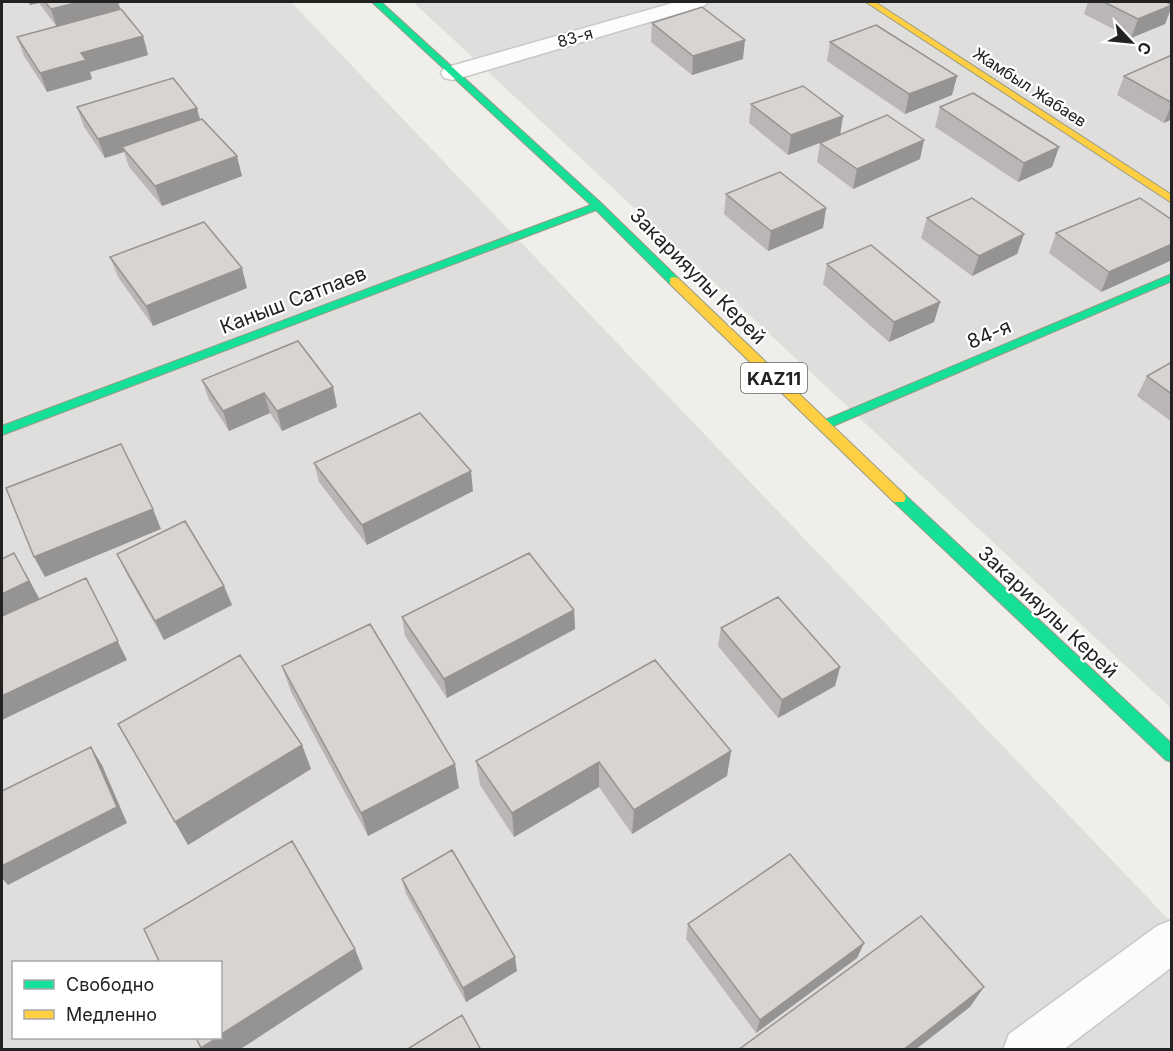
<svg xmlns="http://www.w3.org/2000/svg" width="1173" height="1051" viewBox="0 0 1173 1051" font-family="Inter,sans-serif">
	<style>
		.residential { fill: #dfdedc; fill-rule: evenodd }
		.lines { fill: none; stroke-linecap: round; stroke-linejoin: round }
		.street-casing { stroke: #c9c8c7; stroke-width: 3 }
		.fast-casing { stroke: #999a82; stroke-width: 2 }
		.slow-casing { stroke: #999a82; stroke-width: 2 }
		.street { fill: #fdfcfc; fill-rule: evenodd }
		.fast { fill: #16e098; fill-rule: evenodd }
		.slow { fill: #ffcf43; fill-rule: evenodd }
		.wall { fill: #b9b6b5 }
		.shaded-wall { fill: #969493 }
		.building { fill: #d7d4d2; stroke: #969493; stroke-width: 1.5 }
		.labels { text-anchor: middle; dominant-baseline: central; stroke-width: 4.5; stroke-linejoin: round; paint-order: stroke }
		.far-street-label { font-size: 16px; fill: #222; stroke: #fff }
		.shield { fill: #fff; stroke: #646464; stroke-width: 1.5 }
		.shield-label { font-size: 18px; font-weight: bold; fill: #222 }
		.street-label { font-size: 20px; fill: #222; stroke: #fff }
	</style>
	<rect width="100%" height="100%" fill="#f0eeeb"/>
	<!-- residential -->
	<path class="residential" d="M2,2H291L1171,922V1049L2,1050ZM14,962H220V1038H14Z
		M413,2H1171V708Z"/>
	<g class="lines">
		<defs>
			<path id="street" d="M676,2H708L704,6L460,78L452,80L444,78L441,73L444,68Z
				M1172,920V967L1063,1050H1003L1009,1034L1157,926Z"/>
			<path id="fast" d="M372,2H381L602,204L678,278V284H670L596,210L2,435V426L591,205Z
				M1172,274V281L826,429L822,430L816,426L818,423Z
				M899,493L904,494L1172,744V762L1166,760L894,502L892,498Z"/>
			<path id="slow" d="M866,2H875L1172,195V203Z
				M674,277L678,278L904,494L906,498L904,502H894L670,284V278Z"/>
		</defs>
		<!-- street casing -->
		<use href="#street" class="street-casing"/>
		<!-- fast casing -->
		<use href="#fast" class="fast-casing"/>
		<!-- slow casing -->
		<use href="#slow" class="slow-casing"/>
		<!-- street -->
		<use href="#street" class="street"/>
		<!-- fast -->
		<use href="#fast" class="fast"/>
		<!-- slow -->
		<use href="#slow" class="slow"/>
	</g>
	<!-- wall -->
	<path class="wall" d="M28,2H118L120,9L143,36L148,55L90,72L92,79L47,92L24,56L17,37L56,26L39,3L30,5Z
		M1088,2H1166L1172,4V7L1165,24L1131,38L1084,14Z
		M652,23L743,59L692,75L651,42Z
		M830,42L957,76L952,95L905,114L827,61Z
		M1172,55V119L1164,123L1117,95L1124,76Z
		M751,104L843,116L840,134L920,159L853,189L817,162L820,143L788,155L749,123Z
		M77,107L197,108L200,119L242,176L162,206L129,167L124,152L105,158L84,127Z
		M940,107L1059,147L1052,167L1018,182L935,127Z
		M726,194L826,208L823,228L768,251L724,214Z
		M927,218L1024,234L1017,254L972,276L921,238Z
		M1172,220V260L1101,292L1049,253L1056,233Z
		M110,257L247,288L153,326L118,277Z
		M827,264L940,302L934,322L889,342L823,284Z
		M1172,362V422L1137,396L1147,376Z
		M202,380L333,387L337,407L282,431L270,413L229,431L209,400Z
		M314,463L473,491L367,545L319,482Z
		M117,554L224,586L232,605L164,640L126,573Z
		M574,610L575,629L447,698L405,636L402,617Z
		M721,628L840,667L835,686L778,718L718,646Z
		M282,666L459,788L368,836L291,692Z
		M118,724L302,745L311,769L188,845Z
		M731,751L727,776L632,834L599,787L514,837L480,785L476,761Z
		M402,879L517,971L466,1002L406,894Z
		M688,924L864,943L857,958L756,1033L686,939Z"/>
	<!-- shaded-wall -->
	<path class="shaded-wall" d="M29,2H39V3L30,5Z
		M80,2H118L121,11L57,28L51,9Z
		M1172,5L1165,24L1131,38L1138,19Z
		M143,36L148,55L90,72L92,79L47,92L40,73L81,53Z
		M745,40L743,59L692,75L693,56Z
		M957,76L952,95L905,114L909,94Z
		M1172,104V119L1164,123Z
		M197,108L202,128L122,147L124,152L105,158L98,139Z
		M843,116L840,135L788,155L791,135Z
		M924,140L920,159L853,189L857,169Z
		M1059,147L1052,167L1018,182L1024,163Z
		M237,156L242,176L162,206L155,186Z
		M826,208L823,228L768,251L771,231Z
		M1024,234L1017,254L972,276L979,256Z
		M1172,244V260L1101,292L1109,272Z
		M242,268L247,288L153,326L146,306Z
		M940,302L934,322L889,342L894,322Z
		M333,387L337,407L282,431L277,411Z
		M264,393L270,413L229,431L223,411Z
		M471,471L473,491L367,545L362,525Z
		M153,509L161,529L45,577L34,557Z
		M25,572L40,600L2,619V594Z
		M86,578L127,660L2,720V696Z
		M224,586L232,605L164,640L155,621Z
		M574,610L575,629L447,698L444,679Z
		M840,667L835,686L778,718L782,700Z
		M302,745L311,769L188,845L175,822Z
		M91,747L102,765L127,823L8,885L2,878V866Z
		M731,751L727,776L632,834L634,810Z
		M599,762V787L514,837L512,813Z
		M455,764L459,788L368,836L361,813Z
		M864,943L857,958L756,1033L760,1020Z
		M355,949L363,969L239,1050H202L201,1048L217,1038H220V1035Z
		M515,957L517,971L466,1002L463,988Z
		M984,987L970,1007L915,1050H903Z"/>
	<!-- building -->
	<path class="building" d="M45,2H80L51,9Z
		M1104,2H1166L1172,5L1138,19Z
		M702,7L745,40L693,56L652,23Z
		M121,9L143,36L81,53L86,60L40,73L17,37Z
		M876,25L957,76L909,94L830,42Z
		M1172,55V103L1124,76Z
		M173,78L197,108L98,139L77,107Z
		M803,86L843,116L791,135L751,104Z
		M973,93L1059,147L1024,163L940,107Z
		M887,115L924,140L857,169L820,143Z
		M202,119L237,156L155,186L122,147Z
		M780,172L826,208L771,231L726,194Z
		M972,198L1024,234L979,256L927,218Z
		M1140,198L1172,220V244L1109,272L1056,233Z
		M204,222L242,268L146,306L110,257Z
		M871,245L940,302L894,322L827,264Z
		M298,341L333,387L277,411L264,393L223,411L202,380Z
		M1172,362V394L1147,376Z
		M420,413L471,471L362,525L314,463Z
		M121,444L153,509L34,557L6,488Z
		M185,521L224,586L155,621L117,554Z
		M14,553L29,581L2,594V559Z
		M529,553L574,610L444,679L402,617Z
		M86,578L118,641L2,696V616Z
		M778,597L840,667L782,700L721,628Z
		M370,624L455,764L361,813L282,666Z
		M240,655L302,745L175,822L118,724Z
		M655,660L731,751L634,810L599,762L512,813L476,761Z
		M91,747L117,807L2,866V791Z
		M292,841L355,949L220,1035V963H160L144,929Z
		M452,850L515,957L463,988L402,879Z
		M790,854L864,943L760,1020L688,924Z
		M921,916L984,987L903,1050H738Z
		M462,1015L481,1050H406Z
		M196,1038H217L201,1048Z"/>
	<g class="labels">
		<!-- far-street labels -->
		<g class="far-street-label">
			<text transform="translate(575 37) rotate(-16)">83-я</text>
			<text transform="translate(1030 87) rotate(33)">Жамбыл Жабаев</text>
		</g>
		<!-- shield labels -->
		<rect class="shield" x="741" y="363" width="66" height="30" rx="4.5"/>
		<g class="shield-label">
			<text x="774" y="378">KAZ11</text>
		</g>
		<!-- street labels -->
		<g class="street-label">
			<text transform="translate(698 276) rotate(45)">Закарияулы Керей</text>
			<text transform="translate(293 300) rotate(-21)">Каныш Сатпаев</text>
			<text transform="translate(989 334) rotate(-23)">84-я</text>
			<text transform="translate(1048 612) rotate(43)">Закарияулы Керей</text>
		</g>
	</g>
	<!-- border -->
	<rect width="1173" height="1051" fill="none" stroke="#222222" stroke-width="6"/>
	<!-- legend -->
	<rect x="12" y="961" width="210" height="78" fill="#ffffff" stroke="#a7a7a7" stroke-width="1.5"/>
	<rect x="24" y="980" width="30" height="9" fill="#16e098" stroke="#a7a7a7" stroke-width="1.5"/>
	<text x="66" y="991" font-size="18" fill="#222222">Свободно</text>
	<rect x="24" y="1010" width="30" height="9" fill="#ffcf43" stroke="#a7a7a7" stroke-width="1.5"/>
	<text x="66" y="1021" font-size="18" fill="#222222">Медленно</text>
	<!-- north arrow -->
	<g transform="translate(1131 42) rotate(116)" stroke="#ffffff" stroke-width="4.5" paint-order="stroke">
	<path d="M0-4.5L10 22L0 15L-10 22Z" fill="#222222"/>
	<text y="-9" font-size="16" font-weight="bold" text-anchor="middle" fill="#222222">С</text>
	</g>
</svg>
